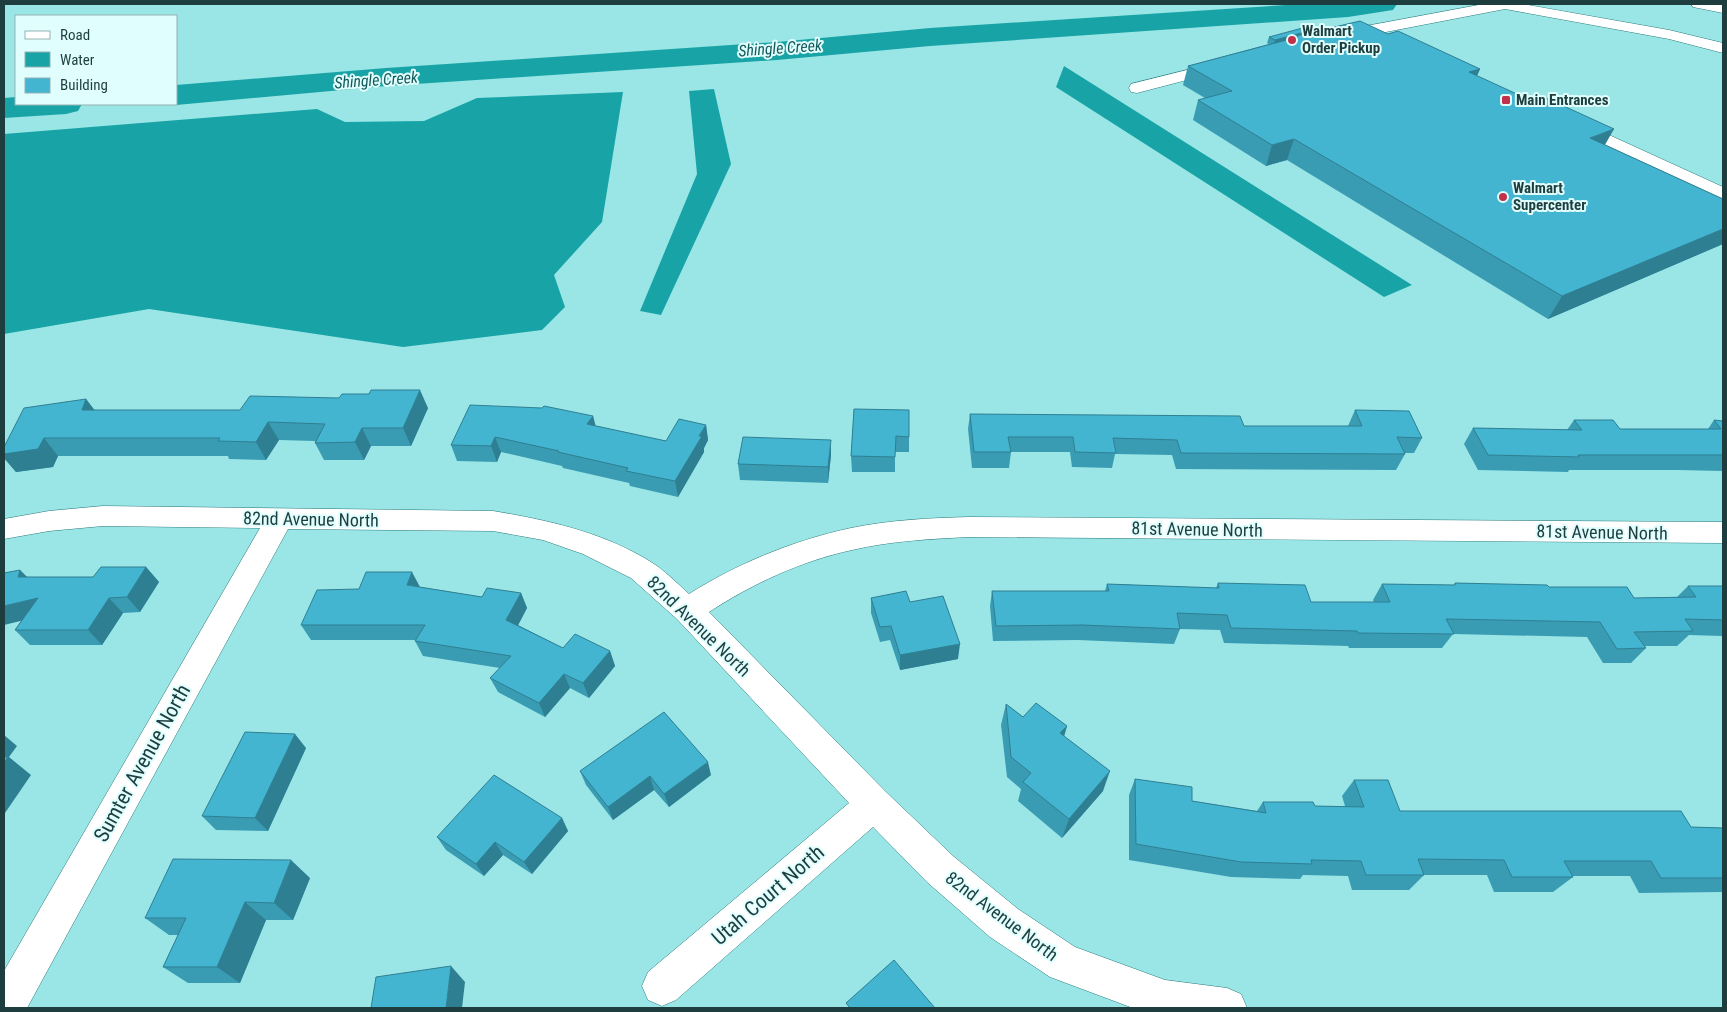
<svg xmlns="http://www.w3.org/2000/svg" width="1727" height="1012" viewBox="0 0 1727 1012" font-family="'Roboto Condensed',sans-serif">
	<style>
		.water { fill: #18a4a6 }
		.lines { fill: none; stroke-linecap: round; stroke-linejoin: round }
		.river { fill: #18a4a6; fill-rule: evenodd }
		.minor-casing { stroke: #2b7a7b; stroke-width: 1 }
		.minor { fill: #fff; fill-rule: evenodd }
		.wall { fill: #3a9cb3 }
		.shaded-wall { fill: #2f7f92 }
		.building { fill: #43b5d0; stroke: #2f7f92 }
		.poi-dot { fill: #c13149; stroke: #e1fefe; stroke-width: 2 }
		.labels { text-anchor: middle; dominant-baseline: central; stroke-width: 4; stroke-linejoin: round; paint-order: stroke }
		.far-poi-label { font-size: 15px; font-weight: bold; fill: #1d3d3e; stroke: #e1fefe; text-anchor: start }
		.far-water-label { font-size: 16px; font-style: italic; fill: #12595a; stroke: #e1fefe }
		.street-label { font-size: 18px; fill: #1d3d3e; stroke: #e1fefe }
		.near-street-label { font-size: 21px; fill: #1d3d3e; stroke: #e1fefe }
	</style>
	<rect width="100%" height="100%" fill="#9ae6e7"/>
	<!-- water -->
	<path class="water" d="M1064,66L1412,285L1384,297L1056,87Z
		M714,89L731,164L661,315L640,311L697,174L689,91Z
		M623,92L602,222L554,275L565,307L542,330L403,347L149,309L4,334V134L317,109L345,122L424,121L477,98Z"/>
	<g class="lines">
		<!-- river -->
		<path class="river" d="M1301,4H1397L1393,10L1348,17L930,46L777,60L386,86L176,105L172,104H176V85L386,68L777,42L930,28Z
			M16,97V104H82L78,111L66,114L4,118V98Z"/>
		<defs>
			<path id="minor" d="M1484,4H1522L1669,30L1723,43V53L1669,39L1505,9L1339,41L1334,39L1331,36L1334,33L1339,31Z
				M1691,4L1723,5V13L1693,7Z
				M1223,61L1229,63L1231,66L1229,69L1137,93L1131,92L1129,88L1131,84Z
				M1574,119L1723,187V200L1568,128L1565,124L1568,120Z
				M103,506L493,511C547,520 603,532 651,562C664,570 677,583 689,594C738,563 795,540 851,528C890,520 930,518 969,517L1723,522V543L969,537C930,539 890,541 852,550C801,561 752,584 709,612L886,792L953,856L1018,909L1075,947L1165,980L1227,988L1241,994L1247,1008H1133L1050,977L990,937L927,882L873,827L676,1000L662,1006L648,1000L642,986L648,972L849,803L677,619L631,578L583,554L543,540L493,531L288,529L27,1008H4V971L260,528L103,526L49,531L4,539V519L49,511Z"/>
		</defs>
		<!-- minor casing -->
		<use href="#minor" class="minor-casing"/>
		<!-- minor -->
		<use href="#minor" class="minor"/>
	</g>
	<!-- wall -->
	<path class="wall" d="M1315,32L1388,34L1480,69L1477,76L1605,145L1723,199V244L1548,319L1287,160L1266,166L1193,120L1198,100L1205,98L1183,85L1188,66L1269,44L1267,43L1269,37Z
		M86,399L94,410H240L428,408L411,446H371L364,460H324L315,443V441L279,440L266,460L229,459L228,456H58L53,467L16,472L4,458V447Z
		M854,409L909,437V452H895V472H852L851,456Z
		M1355,410L1422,438L1414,453H1404L1405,454L1396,470L1176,469L1172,455L1115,454L1112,468L1072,467L1070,452H1011L1009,468H972L968,429L970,414L1244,426H1348Z
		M593,416L595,426L666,441L706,425L708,440L704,448V452L678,497L630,486L629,483L563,468L562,466L501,452L497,462L457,461L451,445Z
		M1574,420L1620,429H1708L1714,420L1723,421V471L1677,470H1569L1568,472L1478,470L1464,444L1473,428L1567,430Z
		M831,455L828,483L740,480L738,464Z
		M146,567L159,582L140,612L123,613L102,645H30L15,630L22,620L20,570L27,577H93Z
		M1218,583L1311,602H1374L1373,600L1382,584L1454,585L1455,583L1549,587L1634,598L1677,597L1688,586H1723V636L1689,635L1677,646H1644L1646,648L1631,663H1603L1587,637L1453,634L1442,648H1349L1348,646L1224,643L1220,630L1180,629L1174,644L1078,640L993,641L990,606L992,591H1105L1107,584L1216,588Z
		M420,587L482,597L521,593L527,608L518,625L563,648L610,651L615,666L589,698L570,688L545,717L498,692L490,678L500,668L423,656L415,641L416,640H311L301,625L359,589Z
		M871,598L910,602L958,659L900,670L890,640L880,642L871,613Z
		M1006,704L1023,717L1067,726L1064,736L1103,791L1062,838L1018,801L1021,789L1007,777L1001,725Z
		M306,748L268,831L216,830L202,816Z
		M580,771L711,775L669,807L654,790L613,820L586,785Z
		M1135,779L1192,801L1257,811L1263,802L1315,806H1345L1342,796L1354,780L1400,811L1691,827L1723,828V892L1639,893L1630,876H1572L1573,877L1553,892H1494L1487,875H1424L1409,890H1352L1348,876L1303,875L1300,879L1231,877L1129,860V795Z
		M562,818L568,831L532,874L503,855L484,876L446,850L437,837Z
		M310,878L293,920H266L240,983H188L163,967L178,935H169L145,918Z"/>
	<!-- shaded-wall -->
	<path class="shaded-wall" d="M1316,29L1314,36L1298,37L1296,36L1295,40L1273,46L1275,40Z
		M1480,69L1471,88L1469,72Z
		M1614,129L1602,150L1590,138Z
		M1294,139L1287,160L1266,166L1272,145Z
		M1723,229V244L1548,319L1562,296Z
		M420,390L428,408L411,446L403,428Z
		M86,399L100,417L82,410Z
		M593,416L597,431L587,424Z
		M268,422L279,440L266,460L256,442Z
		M706,425L708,440L704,448V452L678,497L675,481Z
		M362,428L371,446L364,460L355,442Z
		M495,437L501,452L497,462L491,446Z
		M44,438L58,456L53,467L16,472L4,458V454Z
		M831,440V455L828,483V467Z
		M146,567L159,582L140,612L127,597Z
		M20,570L35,585L18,577Z
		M412,572L420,587L407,585Z
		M521,593L527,608L513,635L506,620Z
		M38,598L53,613L4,625V606Z
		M109,598L123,613L102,645L88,630Z
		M960,644L958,659L900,670V655Z
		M610,651L615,666L589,698L583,683Z
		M564,674L570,688L545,717L539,703Z
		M1067,726L1061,747L1060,733Z
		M295,734L306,748L268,831L255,818Z
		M4,735L17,746L9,757L31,775L5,813H4Z
		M708,762L711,775L669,807L664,794Z
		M1110,771L1103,791L1062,838L1069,819Z
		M650,776L654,790L613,820L608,807Z
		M562,818L568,831L532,874L524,862Z
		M495,842L503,855L484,876L476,864Z
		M291,860L310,878L293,920L274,903Z
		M245,902L266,920L240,983L217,967Z
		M451,966L465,982L462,1008H446Z"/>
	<!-- building -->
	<path class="building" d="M1360,21L1388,34L1398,31L1480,69L1469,72L1532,101L1544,97L1614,129L1590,138L1723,199V229L1562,296L1294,139L1272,145L1198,100L1232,91L1188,66L1298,37L1296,36Z
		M1310,26L1316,29L1275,40L1269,37Z
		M371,390H420L403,428H362L355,442L315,443L325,424L268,422L256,442L218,441L220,438H44L38,449L4,454V447L24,408L86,399L82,410H240L250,396L339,398L342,394H369Z
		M470,405L542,408L544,406L593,416L587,424L666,441L679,419L706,425L699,436H702L675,481L626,471L628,468L558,452L559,451L495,437L491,446L451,445Z
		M854,409L909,410V437L896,436L895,457L851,456Z
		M1355,410L1409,411L1422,438L1397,437L1405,454L1181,453L1177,440L1113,438L1116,453L1075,452L1073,437H1008L1011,452H974L970,414L1240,416L1244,426H1362Z
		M1574,420H1613L1620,429H1721L1714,420L1723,421V455H1578L1579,457L1488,455L1473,428L1582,430Z
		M743,437L831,440L828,467L738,464Z
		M101,567H146L127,597L109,598L88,630H15L38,598L4,606V573L20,570L18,577H93Z
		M366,572H412L407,585L482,597L487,588L521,593L506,620L563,648L575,634L610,651L583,683L564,674L539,703L490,678L511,656L415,641L425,625H301L317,590L359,589Z
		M1218,583L1305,585L1311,602H1390L1382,584L1455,585V583L1547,585L1549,587H1627L1634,598L1696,597L1688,586H1723V620L1685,619L1693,631L1634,632L1646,648L1617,649L1600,622L1446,619L1454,634L1358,633L1357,631L1231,628L1227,615L1177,613L1180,629L1082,625L996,626L992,591H1109L1107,584L1219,588Z
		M906,591L910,602L943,596L960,644L900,655L891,626L880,627L871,598Z
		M1036,703L1067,726L1060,733L1110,771L1069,819L1023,782L1031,773L1011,757L1006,704L1023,717Z
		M664,712L708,762L664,794L650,776L608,807L580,771Z
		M245,732L295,734L255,818L202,816Z
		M4,757H8L4,763Z
		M494,775L562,818L524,862L495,842L476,864L437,837Z
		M1135,779L1192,787V801L1266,813L1263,802H1313L1315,806L1364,807L1354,780H1388L1400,811H1681L1691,827L1723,828V878H1661L1651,861H1564L1573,877H1512L1504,860L1418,859L1424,875H1366L1361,861L1311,860L1312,864L1241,862L1136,844Z
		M173,859L291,860L274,903L245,902L217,967H163L186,918H145Z
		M894,960L935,1008H850L846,1003Z
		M451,966L446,1008H371L376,977Z"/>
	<!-- markers -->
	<g class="poi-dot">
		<circle cx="1292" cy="40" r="5"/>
		<rect x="1501" y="95" width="10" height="10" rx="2.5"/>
		<circle cx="1503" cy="197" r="5"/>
	</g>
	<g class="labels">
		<!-- far-poi labels -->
		<g class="far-poi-label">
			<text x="1302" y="31">Walmart<tspan x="1302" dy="17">Order Pickup</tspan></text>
			<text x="1516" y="100">Main Entrances</text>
			<text x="1513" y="188">Walmart<tspan x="1513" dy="17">Supercenter</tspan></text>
		</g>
		<!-- far-water labels -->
		<g class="far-water-label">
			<text transform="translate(780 48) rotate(-4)">Shingle Creek</text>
			<text transform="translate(376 80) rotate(-4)">Shingle Creek</text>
		</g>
		<!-- street labels -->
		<g class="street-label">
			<text transform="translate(311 519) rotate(1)">82nd Avenue North</text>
			<text transform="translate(1197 529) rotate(1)">81st Avenue North</text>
			<text transform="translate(1602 532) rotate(1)">81st Avenue North</text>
			<text transform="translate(699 626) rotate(44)">82nd Avenue North</text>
			<text transform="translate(1002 916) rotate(37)">82nd Avenue North</text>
		</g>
		<!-- near-street labels -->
		<g class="near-street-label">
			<text transform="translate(142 763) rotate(-61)">Sumter Avenue North</text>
			<text transform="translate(768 895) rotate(-41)">Utah Court North</text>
		</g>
	</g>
	<!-- border -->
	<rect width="1727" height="1012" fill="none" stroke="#1d3d3e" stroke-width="10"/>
	<!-- legend -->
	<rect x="15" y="15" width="162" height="90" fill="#e1fefe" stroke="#93b1b1"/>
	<rect x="25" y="31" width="25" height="8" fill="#ffffff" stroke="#93b1b1"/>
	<text x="60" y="40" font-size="15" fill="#1d3d3e">Road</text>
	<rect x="25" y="52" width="25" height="15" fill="#18a4a6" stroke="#93b1b1"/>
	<text x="60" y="65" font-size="15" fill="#1d3d3e">Water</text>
	<rect x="25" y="78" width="25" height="15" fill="#43b5d0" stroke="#93b1b1"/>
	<text x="60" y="90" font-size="15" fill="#1d3d3e">Building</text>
</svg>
